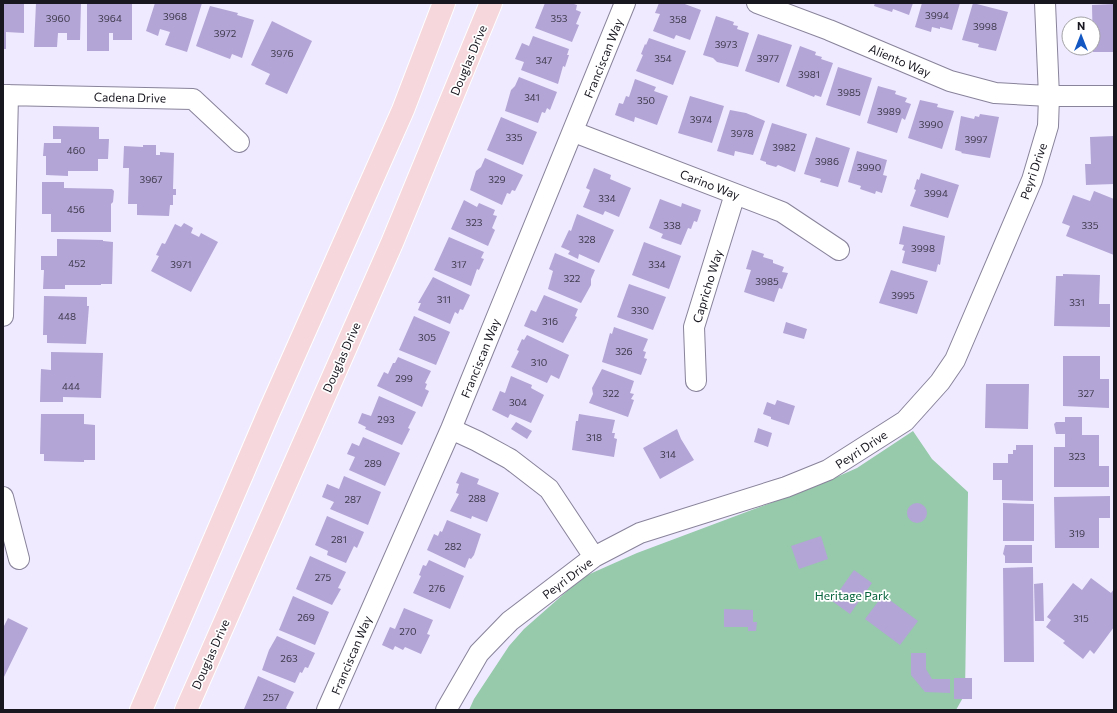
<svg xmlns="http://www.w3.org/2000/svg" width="1117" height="713" viewBox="0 0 1117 713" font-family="Commissioner,sans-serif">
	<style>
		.green { fill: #96caab }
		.building { fill: #b3a5d6 }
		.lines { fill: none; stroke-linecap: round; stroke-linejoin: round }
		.minor-casing { stroke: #89839b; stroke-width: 22 }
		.major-casing { stroke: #fff; stroke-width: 24 }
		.minor { stroke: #fff; stroke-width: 20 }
		.major { stroke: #f6d7dc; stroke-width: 22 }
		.labels { text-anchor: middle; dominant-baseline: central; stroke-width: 3.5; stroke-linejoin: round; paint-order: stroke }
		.number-label { font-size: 10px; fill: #3f3a4d }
		.street-label { font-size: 12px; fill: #18161f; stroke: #fff }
		.park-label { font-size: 12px; fill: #04613b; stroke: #fff }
	</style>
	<rect width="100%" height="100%" fill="#efeaff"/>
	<!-- green -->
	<path class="green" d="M913,431L932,459L968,492L965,694L956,710H469L474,699L509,646L524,629L583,577L637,553L821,484L857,468Z"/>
	<!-- building -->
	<path class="building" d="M3,3H24V33L6,32V49H3Z
		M36,3H81L80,40H67V33H58L57,47H34Z
		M87,3H132V40H113V33H109V51H87Z
		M155,3H202L187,52L165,45L170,32L160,29L158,36L146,31Z
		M545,3H571L577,5L576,10L581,12L576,24L579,25L572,42L535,28Z
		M659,3H682L701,10L690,40L676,35L674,39L653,31L660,14L655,13Z
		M875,3H913L909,15L893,9L892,12L874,6Z
		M922,3H960L952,30L940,27V29L932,27L931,32L915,27Z
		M973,3L1008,12L996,51L978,47L979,44L962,40Z
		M1114,4V52H1093L1092,5Z
		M210,6L238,13L237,15L254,20L242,58L232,54L230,59L196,46Z
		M716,16L734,22L733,25L738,26L737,29L749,33L738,67L717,62L713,58L703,55Z
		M272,21L312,41L287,94L265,84L270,74L251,65Z
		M758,34L792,45L779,83L745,71Z
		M533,36L569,49L567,55H569L565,67L563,66L558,84L521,70L524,62L515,59L522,43L529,46Z
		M649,38L686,51L673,85L636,71L643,55L641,54L645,44L646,45Z
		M800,46L816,52L815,55L822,57L821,59L833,63L821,97L815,95L814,97L786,86Z
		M838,67L872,78L860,116L826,105Z
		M519,77L557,92L550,110L547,108L545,113L542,112L538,123L505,111L511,90L515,86Z
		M635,79L656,87L654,91L668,96L657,125L635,117L634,122L615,115L619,103L623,104L626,96L629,97Z
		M878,86L896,91L895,94L907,98L905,102L911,104L905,120L902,118L897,133L867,123Z
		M690,96L724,106L712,143L678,133Z
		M920,100L938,104L937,107L954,111L942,149L908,138Z
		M730,110L746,113L765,121L753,155L735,151L734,156L717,151Z
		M980,114L999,117L990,158L961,153L962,152L955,150L961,116L974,119L975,116L979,117Z
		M501,117L537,132L523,165L487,150Z
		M772,123L807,134L795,172L778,165L776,167L766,164V162L760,160Z
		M53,126L99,127V139H109L108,159H98V171H68V176L46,175V156H43L44,143H61V139H53Z
		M1114,136V184L1086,185L1085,164H1091L1090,137Z
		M816,137L850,148L838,187L820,182L821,179L804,174Z
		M143,145H156V155H160V152L174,153L173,189H176V195H173V205H170L169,216L137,215V204H128L129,168H123L124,146L143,147Z
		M857,151L887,160L883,175L887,176L882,193L876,191L875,194L860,189L861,186L848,182Z
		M485,158L523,175L515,191L512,190L510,194L507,193L502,205L470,190L476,171L481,167Z
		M594,168L611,175L610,179L631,188L619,217L605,211L603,215L583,207L590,190L586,188Z
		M921,173L959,185L948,218L910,206L916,190L914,189L917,179L919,180Z
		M42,182H64V188L112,189L114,191L113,202L111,204V232H51V214H42Z
		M1094,191L1114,199V255L1066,236L1070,226L1062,223L1073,195L1090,201Z
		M660,199L681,207L682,203L701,210L697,222L694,221L691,229L688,228L681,245L661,238L663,234L649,228Z
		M464,200L477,207L479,203L495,210L493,215L497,216L492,228L495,230L488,246L451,229Z
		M577,214L614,230L599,263L579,254L578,259L568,254L570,251L561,247L569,230L571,231Z
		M184,223L193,228L191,233L199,237L201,233L218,242L191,292L151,271L159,256L156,255L162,243L165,244L175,224L181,227Z
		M903,226L945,236L940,265L938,264L936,272L902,263L905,251L902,250L904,245L899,244Z
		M449,237L484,252L481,258L484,259L479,270L477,269L471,286L434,270Z
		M57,239L103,240V241L113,242L112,284H101V285H65V289H43L44,270H41V256H57Z
		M644,242L681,256L669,289L632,275Z
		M752,250L764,254L763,257L773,260V263L784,267L782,272L788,273L782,289L779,288L774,302L744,292L751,270L746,269Z
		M555,253L595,270L591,279V285L581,303L548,289L553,271L549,269Z
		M891,270L928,281L917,314L879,303Z
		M1063,274L1100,275L1099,304H1110V327L1054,326L1056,276H1063Z
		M433,277L470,295L463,310L460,309L458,314L455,312L450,324L418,310L421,303H418Z
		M629,284L666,297L653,330L617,317Z
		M544,295L578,309L575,316L577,317L563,343L524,326L531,310L536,312Z
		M44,296L87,297V306H89L86,344L47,343V335H43Z
		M414,316L450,332L436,365L399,350Z
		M786,322L807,329L804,339L783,333Z
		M614,327L648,339L643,351L646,352L644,358L647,359L641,375L602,362L610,333L612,334Z
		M527,335L569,355L559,379L551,375L547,383L511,367L519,351L517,350L522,339L524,340Z
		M51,352L103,353L101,398L63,397V402H40L41,369L51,370Z
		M1063,356H1100V379H1109V408L1063,406Z
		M398,357L431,371L425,383L427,384L425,389L429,391L422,407L377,386L384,372L388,374L393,363H395Z
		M602,369L634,381L630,393L634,394L631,399L634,400L628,417L589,403L593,394L592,388Z
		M511,376L532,385L531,388L544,395L531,423L510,414L508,418L492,410L500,391L505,393Z
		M986,384H1029L1028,429L985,428Z
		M379,396L416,412L408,428L410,429L402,445L365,429L366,427L358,423L362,413L371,416Z
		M777,400L795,406L789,425L771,419V417L763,414L767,402L775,405Z
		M41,414H84V424L95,425V460H84V462L44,461V454H40Z
		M579,414L615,420L612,433H615L614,438L617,439L614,457L572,450L576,421H578Z
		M1065,417H1082V435H1099V466H1109V487H1054V447H1065V434H1056L1054,424L1056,422H1065Z
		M516,422L532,431L527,439L511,429Z
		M758,428L772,433L768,447L754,442Z
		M677,429L681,439L694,460L660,479L643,448Z
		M363,437L400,453L385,486L349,470L355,457L347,454L352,443L359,446Z
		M1016,445H1033V501L1002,500V480H993V463H1008V454H1013V450H1016Z
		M461,472L479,479L477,484L499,493L487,522L472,516L471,519L450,511L459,494L456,493L459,484L456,483Z
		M344,476L381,492L368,525L330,509L334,502L322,497L327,484L339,489Z
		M1110,496V518H1099V548H1055L1054,497Z
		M907 513a10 10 0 1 1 20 0a10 10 0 1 1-20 0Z
		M1003,503L1034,504V541H1003Z
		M327,516L364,532L357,548L354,546L346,563L327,555L328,551L315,545Z
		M447,520L481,534L474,555L471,559L469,558L465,568L427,550L434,534L438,536L440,531L442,532Z
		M821,536L828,559L799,569L791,546Z
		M1005,545H1032V563H1005V556L1003,554Z
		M310,556L346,572L338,588L341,589L332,605L296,589Z
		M429,560L464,576L450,609L413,593L421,576L419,575L423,565L426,566Z
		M1033,567L1034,662H1004L1003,568Z
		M854,570L872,583L850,614L832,601Z
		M1091,578L1111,593L1114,589V627L1094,654L1090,650L1083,659L1063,643L1065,641L1046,627L1051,620L1047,617L1073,583L1082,590Z
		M1043,583L1044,621H1035L1034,584Z
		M883,595L918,621L900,645L865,619Z
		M293,596L329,612L315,645L279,630Z
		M404,608L433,620L427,634L430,635L421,654L405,647L403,650L395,646L393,650L382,645L390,627L395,629Z
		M724,609L753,610V622H757L756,631H748V627H724Z
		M8,618L28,628L3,679V628Z
		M277,636L315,653L308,668L305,667L302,673L300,672L295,683L262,670L269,650Z
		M911,653H926V669L932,679H950V693L925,692L911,675Z
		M258,676L294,692L286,708L288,710L244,709Z
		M954,678H972V699H954Z"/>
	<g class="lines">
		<defs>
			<path id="minor" d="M757,3L829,30L950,81L995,93L1049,96H1114
				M3,95L193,99L239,142
				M574,132L782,212L839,250
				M3,316L8,95
				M696,381L694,327L735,194
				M451,429L477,441L510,459L549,489L594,557
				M3,497L19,559
				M327,710L451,429L625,3
				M446,710L479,653L510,621L594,557L640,533L786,487L828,470L905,421L940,382L955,360L1032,180L1048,126L1049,96L1045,3"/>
			<path id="major" d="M141,710L269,412L403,110L444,3
				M186,710L392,243L491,3"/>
		</defs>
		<!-- minor casing -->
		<use href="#minor" class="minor-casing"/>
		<!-- major casing -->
		<use href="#major" class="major-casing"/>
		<!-- minor -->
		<use href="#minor" class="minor"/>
		<!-- major -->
		<use href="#major" class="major"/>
	</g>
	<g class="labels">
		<!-- number labels -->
		<g class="number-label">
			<text x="937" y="15">3994</text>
			<text x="175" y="16">3968</text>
			<text x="58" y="18">3960</text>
			<text x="110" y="18">3964</text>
			<text x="559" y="18">353</text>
			<text x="678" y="19">358</text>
			<text x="985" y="26">3998</text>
			<text x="225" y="33">3972</text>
			<text x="726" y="44">3973</text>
			<text x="282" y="53">3976</text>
			<text x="663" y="58">354</text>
			<text x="768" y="58">3977</text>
			<text x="544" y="60">347</text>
			<text x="809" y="74">3981</text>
			<text x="849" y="92">3985</text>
			<text x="532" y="97">341</text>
			<text x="646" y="100">350</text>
			<text x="889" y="111">3989</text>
			<text x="701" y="119">3974</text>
			<text x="931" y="124">3990</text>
			<text x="742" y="133">3978</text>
			<text x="514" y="137">335</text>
			<text x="976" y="139">3997</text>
			<text x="784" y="147">3982</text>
			<text x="76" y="150">460</text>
			<text x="827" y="161">3986</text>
			<text x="869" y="167">3990</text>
			<text x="151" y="179">3967</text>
			<text x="497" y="179">329</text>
			<text x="936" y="193">3994</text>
			<text x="607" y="198">334</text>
			<text x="76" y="209">456</text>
			<text x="474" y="222">323</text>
			<text x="672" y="225">338</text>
			<text x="1090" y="225">335</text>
			<text x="587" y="239">328</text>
			<text x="923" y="248">3998</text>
			<text x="77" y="263">452</text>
			<text x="181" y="264">3971</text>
			<text x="459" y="264">317</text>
			<text x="657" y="264">334</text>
			<text x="572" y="278">322</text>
			<text x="767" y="281">3985</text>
			<text x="903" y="295">3995</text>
			<text x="444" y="299">311</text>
			<text x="1077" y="302">331</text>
			<text x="640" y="310">330</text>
			<text x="67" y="316">448</text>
			<text x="550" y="321">316</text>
			<text x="427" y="337">305</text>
			<text x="624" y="351">326</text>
			<text x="539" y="362">310</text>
			<text x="404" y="378">299</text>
			<text x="71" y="386">444</text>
			<text x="611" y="393">322</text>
			<text x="1086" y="393">327</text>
			<text x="518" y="402">304</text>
			<text x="386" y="419">293</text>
			<text x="594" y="437">318</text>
			<text x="668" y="454">314</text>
			<text x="1077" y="456">323</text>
			<text x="373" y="463">289</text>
			<text x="477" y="498">288</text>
			<text x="353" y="499">287</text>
			<text x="1077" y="533">319</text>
			<text x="339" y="539">281</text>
			<text x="453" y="546">282</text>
			<text x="323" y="577">275</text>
			<text x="437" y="588">276</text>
			<text x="306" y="617">269</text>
			<text x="1081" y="618">315</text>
			<text x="408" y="631">270</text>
			<text x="289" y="658">263</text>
			<text x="271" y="697">257</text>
		</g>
		<!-- street labels -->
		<g class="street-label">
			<text transform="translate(603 58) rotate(-68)">Franciscan Way</text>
			<text transform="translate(468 60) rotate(-67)">Douglas Drive</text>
			<text transform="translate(900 60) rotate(23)">Aliento Way</text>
			<text transform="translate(130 97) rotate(1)">Cadena Drive</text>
			<text transform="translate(1033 171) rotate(-71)">Peyri Drive</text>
			<text transform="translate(710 184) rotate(21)">Carino Way</text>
			<text transform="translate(707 286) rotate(-73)">Capricho Way</text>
			<text transform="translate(341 357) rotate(-66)">Douglas Drive</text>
			<text transform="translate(480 358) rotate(-68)">Franciscan Way</text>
			<text transform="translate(861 449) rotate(-33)">Peyri Drive</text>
			<text transform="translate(567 578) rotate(-37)">Peyri Drive</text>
			<text transform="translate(210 654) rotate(-66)">Douglas Drive</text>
			<text transform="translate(351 655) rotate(-67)">Franciscan Way</text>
		</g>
		<!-- park labels -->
		<g class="park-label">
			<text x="852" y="595">Heritage Park</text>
		</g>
	</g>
	<!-- border -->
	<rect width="1117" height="713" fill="none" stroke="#18161f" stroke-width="8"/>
	<!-- north arrow -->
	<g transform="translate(1081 36)"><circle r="19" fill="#ffffff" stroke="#a3a2a5"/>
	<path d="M0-3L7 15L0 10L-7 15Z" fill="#1257c2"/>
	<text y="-6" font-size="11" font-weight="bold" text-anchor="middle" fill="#18161f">N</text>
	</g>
</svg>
